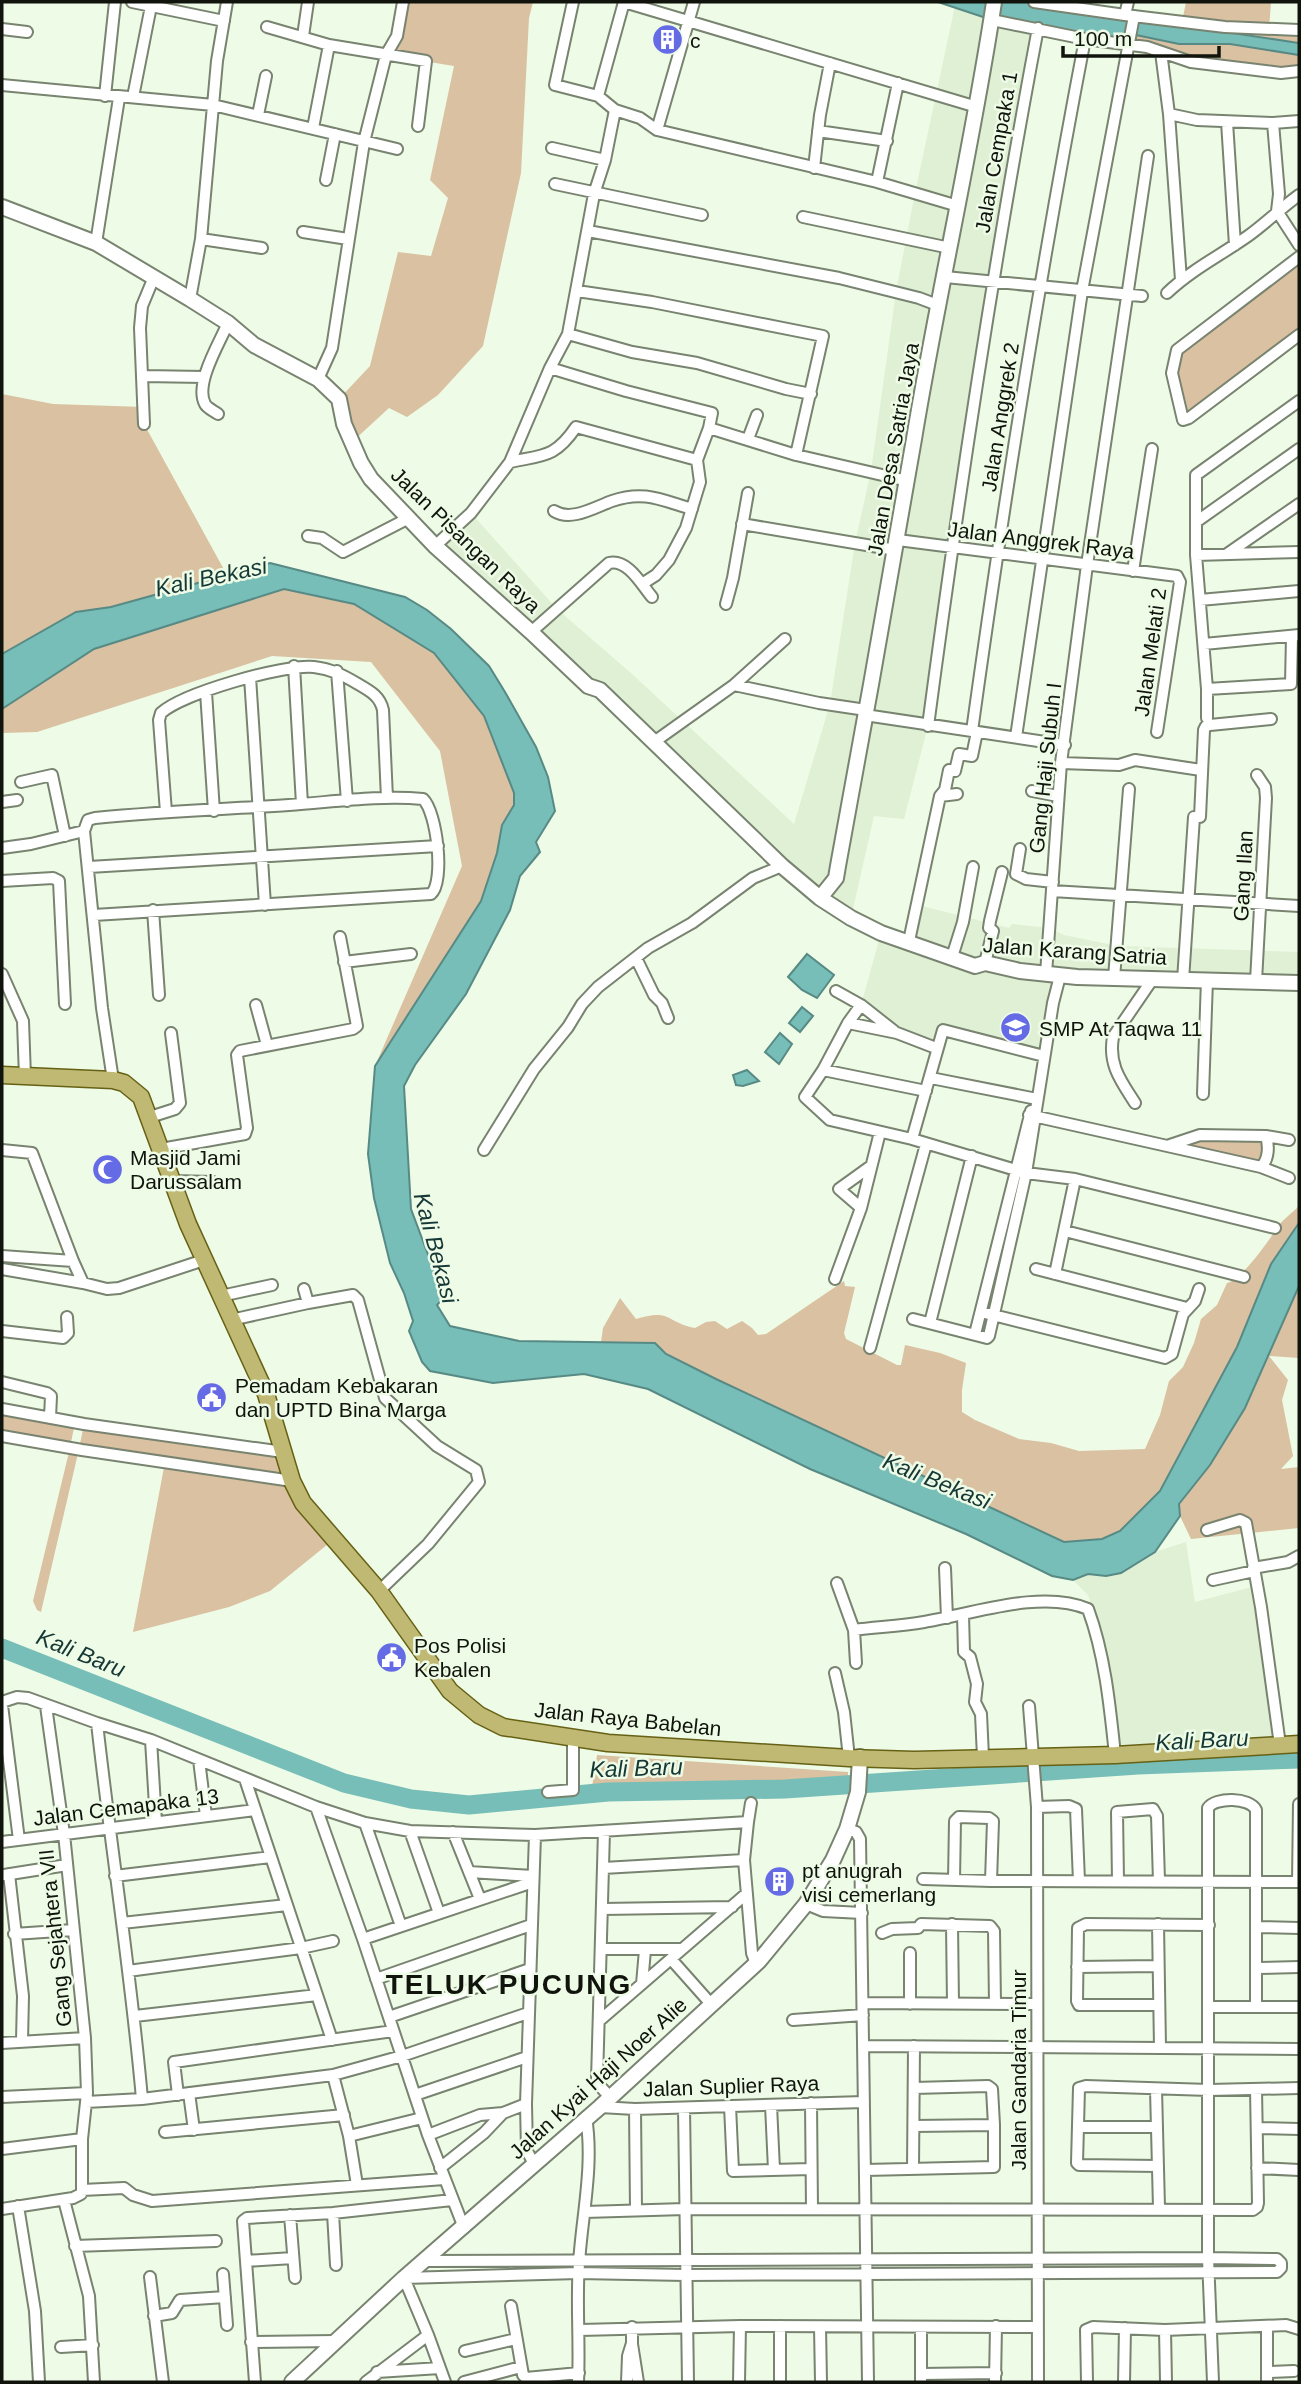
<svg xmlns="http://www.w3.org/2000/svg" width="1301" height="2384" viewBox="0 0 1301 2384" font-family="Arial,sans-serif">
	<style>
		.built { fill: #dff0d4 }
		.green { fill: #d9c1a1 }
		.water { fill: #77bdb8; stroke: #588a85; stroke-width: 2 }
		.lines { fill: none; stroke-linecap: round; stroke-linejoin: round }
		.river { stroke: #77bdb8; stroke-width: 19 }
		.street-casing { stroke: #788370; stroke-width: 14 }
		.secondary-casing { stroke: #788370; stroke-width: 18 }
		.primary-casing { stroke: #666114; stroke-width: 19 }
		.street { stroke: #fff; stroke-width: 10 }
		.secondary { stroke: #fff; stroke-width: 14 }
		.primary { stroke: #bfb974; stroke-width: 16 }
		.labels { text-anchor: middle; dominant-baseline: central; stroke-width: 5; stroke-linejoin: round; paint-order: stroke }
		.poi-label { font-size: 21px; fill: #10140d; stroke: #eefbe6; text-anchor: start }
		.street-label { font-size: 21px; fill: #10140d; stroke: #eefbe6 }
		.water-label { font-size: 23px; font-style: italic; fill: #153735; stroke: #eefbe6 }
		.district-label { font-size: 28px; font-weight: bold; letter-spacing: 2px; fill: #10140d; stroke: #eefbe6 }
	</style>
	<rect width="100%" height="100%" fill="#eefbe6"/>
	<!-- built -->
	<path class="built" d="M955,6L992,20L1038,28L928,726L904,819L874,816L851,918L820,898L435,546L471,513L557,609L632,674L794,824L830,704L855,543L871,471L896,292L915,193Z
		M918,905L1009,928L1012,924L1049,928L1064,935L1118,946L1299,952V983L1061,976L1044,1056L944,1030L936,1048L897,1033L861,1005L881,933L909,941Z
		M1186,1542L1195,1602L1252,1587L1276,1736L1119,1745L1100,1630L1088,1595L1073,1580L1088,1574L1106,1576L1133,1567L1155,1552Z"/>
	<!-- green -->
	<path class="green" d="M403,2H533L529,18L521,173L483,346L438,395L407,417L389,408L352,442L339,399L370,366L398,252L431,256L448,198L430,180L454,66L386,55Z
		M938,2H1034L1182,22L1186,2H1271L1269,29L1299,30V43L1179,44H1230L1299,55V71L1191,62Z
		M1299,257V335L1185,420L1172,373L1177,350Z
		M2,394L53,404L144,407V424L227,575L111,607L76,612L2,654Z
		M284,589L354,604L434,653L484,716L514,793V805L502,825L497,853L481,901L375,1066L462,866L440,751L371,662L272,656L37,732L2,733V709L94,649Z
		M1200,1135L1266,1136L1265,1163L1168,1146Z
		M1299,1206V1223L1271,1264L1237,1347L1160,1491L1120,1531L1102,1539L1064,1542L716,1379L666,1354L655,1343L601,1342L603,1328L620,1298L636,1319C672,1308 665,1322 695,1328L706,1322L715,1321L727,1329L742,1321L752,1328L758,1335L766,1334L844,1281L845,1286L855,1287L844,1333L846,1339L897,1365H901L905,1345L940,1353L966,1363L962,1390V1412L975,1420L1019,1439L1051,1443L1079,1451L1145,1449L1160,1415L1169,1381L1183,1367L1194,1343L1201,1319L1217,1305L1227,1283C1241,1281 1270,1239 1279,1225C1284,1219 1293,1212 1299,1206Z
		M1299,1286V1358L1269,1356L1288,1380L1282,1400L1293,1456L1281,1469L1299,1467V1528L1191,1539L1180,1516L1179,1505L1210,1465L1245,1408Z
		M2,1409L75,1423L70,1447L79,1449L84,1424L283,1452L333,1540L270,1591L229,1607L133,1632L165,1462L79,1449L41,1612L37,1610L33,1601L70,1448L2,1436Z
		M597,1755L848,1772V1781L592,1787Z"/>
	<!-- water -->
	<path class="water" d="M938,2H1027L1299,43V55L1230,44H1179L1131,34L1128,44L992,20Z
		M270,563L405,597L427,610L451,629L489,666L505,692L536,747L548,777L555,811L536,842L540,852L520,876L510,910L466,994L415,1065L404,1086L411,1209L444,1297L437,1305L450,1326L519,1341L655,1343L666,1354L716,1379L1064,1542L1102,1539L1120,1531L1160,1491L1237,1347L1271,1264L1299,1223V1286L1245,1408L1210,1465L1179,1504L1180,1516L1155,1552L1121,1573L1106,1576L1088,1574L1073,1580L1052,1576L966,1534L810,1469L648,1389L584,1374L493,1383L430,1371L422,1362L409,1331L413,1321L404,1293L390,1263L374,1198L368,1154L375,1066L481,901L497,853L502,825L514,805V793L484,716L434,653L354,604L284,589L94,649L2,709V654L76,612L111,607Z
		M807,954L834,975L817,998L802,990L788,977Z
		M802,1007L813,1016L800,1032L789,1023Z
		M780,1033L792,1044L779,1064L765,1052Z
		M747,1070L759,1081L743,1086L736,1085L733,1075Z"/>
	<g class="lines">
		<!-- river -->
		<path class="river" d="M2,1648L344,1783L411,1799L469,1805L608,1792L785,1789L1138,1765L1299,1759"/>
		<defs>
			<path id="street" d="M132,2L224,21
				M573,2L555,85L598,96L615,110L640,118L657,130L877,182L958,206
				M1034,2L1125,15
				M1128,2L1125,15L1225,27L1299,30
				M992,20L1085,39L1147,47L1191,62L1281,73L1299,71
				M267,27L329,45L426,61L418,126
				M2,29L27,32
				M303,36L308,2
				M1161,52L1169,114L1181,280
				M2,85L213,105L397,149
				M105,96L115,2
				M598,96L624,2L977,107
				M133,97L151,6
				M1169,114L1197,120L1273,123L1279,194L1277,211L1299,245
				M258,115L266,76
				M1227,122L1235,245
				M1273,123L1299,121
				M313,128L329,45
				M657,130L694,2
				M818,131L887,141
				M552,148L605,160
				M814,168L820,115L830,63
				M326,180L335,134
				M877,182L898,83
				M555,184L702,215
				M803,217L950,248
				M588,231L839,278L919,298L940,306
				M303,232L348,239
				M201,239L262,248
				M96,243L119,98
				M1299,257L1177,350L1172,373L1183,420L1189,418L1299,335
				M945,277L1142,296
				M577,291L652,302L823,336L796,455
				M1167,293C1191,270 1221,255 1248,236C1266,223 1281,208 1299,195
				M190,299L201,239L217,61L227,2
				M568,334L632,352L697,363L786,389L811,394
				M550,368L626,391L712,413L709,428L796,455L908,481
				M143,376L204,377
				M318,379L332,348L364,142L386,55L397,36L403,2
				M218,414C214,411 207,408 205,404C194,384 220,342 228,323
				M144,424L140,328L142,306L154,277
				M748,439L757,415
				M510,462C543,455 555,458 576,427L697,460
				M554,511C571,522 595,507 612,501C644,490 661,500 692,509
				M1196,522L1299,449
				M742,524L896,550
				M308,536L322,538L343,552L407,519
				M898,540L1177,576L1180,582L1157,732
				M435,546L471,513L510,462L550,368L568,334L594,194L605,160L615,110
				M1227,554L1299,504
				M1196,555L1299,552
				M1133,571L1152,449
				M642,584L656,575L669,560L686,528L700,482L697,460L709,428
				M1200,600L1299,591
				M726,604L733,578L748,493
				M531,632L609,563C628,559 641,584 652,597
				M1204,644L1299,635
				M294,666L302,804
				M337,671L347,801
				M250,677L265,905
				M734,685L819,703L866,710
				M1207,689L1291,684L1292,636
				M206,692L214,811
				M865,715L1065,745
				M1207,718V689L1196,555V475L1299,401
				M928,726C959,492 994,260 1038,28
				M972,731C1004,500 1041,268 1085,39
				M1016,737L1082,291L1134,16
				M654,742L734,685L785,639
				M1061,763L1119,765L1135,760L1201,770
				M21,782L52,775L65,836
				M1032,791L1058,796
				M940,796L957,794
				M2,802L17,800
				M166,812L159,720L161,713C183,693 284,664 314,667C331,669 343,675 358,684C370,691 380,696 383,710L387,798
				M2,848L31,844L84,831
				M1020,849L1016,874L1026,879L1053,882
				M89,867L438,846
				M2,881L53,878L59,881L65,1004
				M1052,891L1299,906
				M153,910L159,995
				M94,915L431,894C445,882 437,812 423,799C379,795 333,802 289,805C224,809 159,812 95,818L88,820L84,831L102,1008L113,1080
				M909,941L940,796L945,790L949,770L955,771L959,754L972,756L977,732
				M952,957L963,922L973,867
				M636,958L654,995L662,1003L668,1018
				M344,962L411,954
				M985,963L993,931L989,928L990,921L1002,872
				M2,974L23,1021L25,1077
				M1046,974L1061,763L1087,565L1148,156
				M1114,978L1129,789
				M1183,980L1194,817H1200L1204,730L1206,726L1210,725L1271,719
				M1256,981L1266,798L1265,787L1257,775
				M836,991L861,1005L894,1031
				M256,1005L267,1045
				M861,1005L848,1023L823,1070L805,1097L830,1120L912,1139L1026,1173L1075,1179L1275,1228
				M848,1023L897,1033L936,1048
				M823,1070L926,1091
				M931,1078L1037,1099
				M1203,1094L1207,980
				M1135,1103C1121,1081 1108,1065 1113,1037L1152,980
				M1029,1115L1261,1167L1289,1178
				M150,1117L175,1109L180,1103L171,1033
				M1266,1136L1289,1140
				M912,1139L943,1030L1044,1056
				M1170,1145L1200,1135L1266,1136C1269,1146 1269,1159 1261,1167
				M161,1149L245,1134L247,1128L237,1055L240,1051L353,1029L357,1026L340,937
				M2,1150L32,1153L73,1261L83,1283
				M484,1150L534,1069L568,1027L582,1004L598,987L648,948L692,923L753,878L782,866
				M172,1181L213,1182
				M861,1208L839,1189L871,1166
				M1065,1231L1244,1277
				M2,1256L73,1261
				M2,1269L83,1283L107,1289L119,1288L204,1260
				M1036,1269L1187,1308
				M1055,1274L1075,1179
				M835,1279L861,1208L880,1132
				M304,1289L308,1303
				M221,1296L272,1285
				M981,1312L1165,1358L1172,1354L1183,1314L1195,1301L1199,1289
				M913,1319L987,1338L989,1336L1026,1173L1053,1003L1060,976
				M231,1320L308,1303L353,1295L358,1300L385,1398L437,1446L476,1470L479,1482L428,1544L379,1591
				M930,1323L972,1156
				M2,1331L63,1338L68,1333L67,1317
				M975,1334L1031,1111
				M870,1348L926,1144
				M2,1382L47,1393L51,1396L50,1418
				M2,1409L84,1424L283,1452
				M2,1436L82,1450L292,1481
				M1207,1530L1240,1520L1246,1523L1261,1607L1280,1745
				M945,1568L947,1618
				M1253,1568L1288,1562L1299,1556
				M1213,1580L1254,1571
				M837,1583L854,1630L856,1663
				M963,1615L964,1652L970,1657L977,1684L975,1702L981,1714L983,1757
				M854,1630C877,1627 901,1626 924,1622C972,1614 1042,1589 1088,1609C1105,1655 1110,1707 1115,1755
				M835,1673L844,1712L849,1758
				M2,1702L17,1697L28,1698L97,1723L151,1740L316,1807L365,1823L410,1831L535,1835L748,1822L744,1860L752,1953L756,1964
				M2,1705L19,1840
				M1029,1706L1037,1807L1038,2382
				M97,1723C111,1849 131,1973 142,2099
				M151,1740L156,1822
				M199,1760L206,1816
				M245,1779L332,2040
				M548,1792L573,1790V1738
				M316,1807L363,1939L428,2135L464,2228
				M1037,1807L1069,1806L1076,1809L1079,1881
				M748,1822L751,1803
				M365,1823L401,1926
				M847,1829L856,1832L860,1839L868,2382
				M410,1831L439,1913
				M604,1831L597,2080L598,2084L610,2097
				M453,1832L480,1899
				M2,1842L255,1810
				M603,1868L744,1860
				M469,1872L533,1876
				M9,1874L23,1996L22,2041
				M4,1875L67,1865
				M115,1876L271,1857
				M923,1879L991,1881L1299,1882
				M954,1880L955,1821L959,1817L989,1818L993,1821L991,1881
				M1118,1881L1117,1812L1153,1809L1157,1816L1159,1881
				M1298,1882L1299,1804
				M806,1904L823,1911L862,1913
				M602,1909L732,1907
				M122,1923L287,1905
				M952,1924L953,2004
				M1158,1924L1160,2047
				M1257,1927L1299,1928
				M882,1933L892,1929L918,1928L921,1924L990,1926L994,1931L995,2004
				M14,1934L73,1930
				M363,1939L533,1882
				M601,1949H682
				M910,1953V2004
				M671,1959L711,2004
				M1077,1967L1158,1966
				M1257,1968L1299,1967
				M128,1971L301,1948L333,1941
				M376,1979L531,1925
				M642,1984L645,1950
				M863,2003L1037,2004
				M1159,2005H1079L1077,2001L1078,1928L1086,1924L1209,1925
				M1209,2007H1299
				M135,2016L317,1995
				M389,2017L530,1969
				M793,2020L863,2015
				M599,2021L746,1894
				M2,2043L85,2038
				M863,2046L1299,2049
				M333,2075L349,2136L357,2185
				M1156,2089L1159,2208
				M189,2093L194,2130
				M178,2095L174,2062L393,2031
				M415,2095L527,2057
				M2,2097L87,2093
				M86,2102L142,2099L333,2075L402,2056L528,2013
				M811,2103L812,2209
				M771,2105L774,2170
				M730,2106L733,2171L811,2169
				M600,2107L635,2109L864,2102
				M684,2108L688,2382
				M635,2109L636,2210
				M914,2126L994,2125
				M1078,2127H1157
				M1257,2128L1299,2129
				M165,2132L344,2115
				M428,2135L480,2115L503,2113
				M349,2136L422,2118
				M2,2149L82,2139
				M534,2164L527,2151L526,2104L535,1835
				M1158,2166L1079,2165L1077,2163L1079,2088L1086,2086L1209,2090L1299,2088
				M440,2168L484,2133L503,2113L526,2104
				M1257,2168L1299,2170
				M913,2169L914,2046
				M865,2170L994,2167V2125L992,2089L988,2086L914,2088
				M82,2190L124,2188L133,2195L152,2201L444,2179
				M64,2200L89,2296L94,2382
				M18,2206L35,2311L39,2382
				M2,2209L73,2198L81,2194L82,2190V2139L87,2093L85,2038L64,1834L46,1706
				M585,2212L685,2209L1253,2210L1257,2207L1258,2203L1256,2089
				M333,2213L336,2265
				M290,2215L295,2278
				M75,2246L216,2241
				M246,2261L293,2258
				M424,2261L1208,2258L1277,2259L1281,2263V2268L1277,2272L686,2275L578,2273L404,2278L428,2335L445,2382
				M223,2274L227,2325
				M150,2277L163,2382
				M511,2306L523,2375L526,2378L579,2373
				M154,2316L172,2313L180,2300L225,2297
				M1267,2326V2382
				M820,2327L821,2382
				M921,2328V2382
				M580,2330L740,2326L1038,2327
				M1165,2330L1286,2325L1299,2329
				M251,2342L336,2341
				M632,2344L638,2382
				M61,2347L93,2345
				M465,2351L516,2339
				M377,2372L440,2368
				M1268,2372L1294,2371
				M921,2374L996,2373
				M255,2382L243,2221L247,2218L333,2213L452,2200
				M366,2382L428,2335
				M464,2382L521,2367
				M578,2382C580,2343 576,2302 579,2263C582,2216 594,2165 586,2117
				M627,2382L628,2356L632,2343V2327
				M739,2382L740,2326
				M780,2382V2326
				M995,2382L996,2326
				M1087,2382L1086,2330L1093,2327L1165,2330L1166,2382
				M1124,2382L1125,2328
				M1213,2382L1208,2258V1808C1215,1797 1250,1797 1256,1810V2007"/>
			<path id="secondary" d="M2,207L96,243L190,299L228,323L254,345L318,379L339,399L344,424L361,463L371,479L435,546L531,632L588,686L600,690L782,866L820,898L851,918L881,933L975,966L985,963L1020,971L1077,977L1299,983
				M820,898L836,878L838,866C864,724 890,581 914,439C938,293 972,148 994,2
				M292,2382L404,2278L600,2107L759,1961L806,1904L833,1860L847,1829L858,1792L860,1757"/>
			<path id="primary" d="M2,1075L113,1080L124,1083L141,1097L188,1224L266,1394L292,1481L303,1503L379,1591L450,1691L479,1715L503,1727L608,1743L849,1758L914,1760L1115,1755L1299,1744"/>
		</defs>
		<!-- street casing -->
		<use href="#street" class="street-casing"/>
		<!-- secondary casing -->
		<use href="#secondary" class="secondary-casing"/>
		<!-- primary casing -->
		<use href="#primary" class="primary-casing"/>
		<!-- street -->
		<use href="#street" class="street"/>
		<!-- secondary -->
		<use href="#secondary" class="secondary"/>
		<!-- primary -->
		<use href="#primary" class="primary"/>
	</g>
	<!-- icons -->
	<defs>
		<symbol id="building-disc" viewBox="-11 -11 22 22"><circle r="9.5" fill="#656be4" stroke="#eefbe6"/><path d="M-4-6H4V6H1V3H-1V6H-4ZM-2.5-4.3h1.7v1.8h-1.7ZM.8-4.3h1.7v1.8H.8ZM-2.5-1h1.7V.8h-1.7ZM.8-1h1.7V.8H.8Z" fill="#fff"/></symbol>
		<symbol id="school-disc" viewBox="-11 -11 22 22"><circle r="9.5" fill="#656be4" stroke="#eefbe6"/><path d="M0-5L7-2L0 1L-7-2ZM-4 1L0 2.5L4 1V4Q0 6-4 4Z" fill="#fff"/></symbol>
		<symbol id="mosque-disc" viewBox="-11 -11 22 22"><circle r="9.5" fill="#656be4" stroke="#eefbe6"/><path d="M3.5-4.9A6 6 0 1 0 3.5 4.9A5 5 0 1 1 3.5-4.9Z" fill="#fff"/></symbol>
		<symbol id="civic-disc" viewBox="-11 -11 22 22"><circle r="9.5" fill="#656be4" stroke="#eefbe6"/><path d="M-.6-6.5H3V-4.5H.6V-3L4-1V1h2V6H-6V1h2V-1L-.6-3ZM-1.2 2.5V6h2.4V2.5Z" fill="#fff"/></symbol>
	</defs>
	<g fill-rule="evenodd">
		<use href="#building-disc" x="650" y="22" width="35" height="35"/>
		<use href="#school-disc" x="998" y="1010" width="35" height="35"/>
		<use href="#mosque-disc" x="90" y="1152" width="35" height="35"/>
		<use href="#civic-disc" x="194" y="1380" width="35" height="35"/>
		<use href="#civic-disc" x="374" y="1640" width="35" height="35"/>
		<use href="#building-disc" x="762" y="1864" width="35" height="35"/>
	</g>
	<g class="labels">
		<!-- poi labels -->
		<g class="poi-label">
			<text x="690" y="40">c</text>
			<text x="1039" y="1028">SMP At Taqwa 11</text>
			<text x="130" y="1157">Masjid Jami<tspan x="130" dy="24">Darussalam</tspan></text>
			<text x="235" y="1385">Pemadam Kebakaran<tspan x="235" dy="24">dan UPTD Bina Marga</tspan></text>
			<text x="414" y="1645">Pos Polisi<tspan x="414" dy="24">Kebalen</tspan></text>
			<text x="802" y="1870">pt anugrah<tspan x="802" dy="24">visi cemerlang</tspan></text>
		</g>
		<!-- street labels -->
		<g class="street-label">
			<text transform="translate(996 152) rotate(-80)">Jalan Cempaka 1</text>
			<text transform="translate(1000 417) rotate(-81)">Jalan Anggrek 2</text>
			<text transform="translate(893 449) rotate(-80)">Jalan Desa Satria Jaya</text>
			<text transform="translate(466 540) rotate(44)">Jalan Pisangan Raya</text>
			<text transform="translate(1041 540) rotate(7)">Jalan Anggrek Raya</text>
			<text transform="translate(1150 652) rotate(-82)">Jalan Melati 2</text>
			<text transform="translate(1045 768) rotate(-84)">Gang Haji Subuh I</text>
			<text transform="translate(1243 876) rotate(-87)">Gang Ilan</text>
			<text transform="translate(1075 951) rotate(4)">Jalan Karang Satria</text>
			<text transform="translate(628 1719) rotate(6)">Jalan Raya Babelan</text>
			<text transform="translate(126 1807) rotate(-7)">Jalan Cemapaka 13</text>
			<text transform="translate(55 1938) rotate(-96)">Gang Sejahtera VII</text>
			<text transform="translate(1018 2070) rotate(-90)">Jalan Gandaria Timur</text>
			<text transform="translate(598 2078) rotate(-42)">Jalan Kyai Haji Noer Alie</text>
			<text transform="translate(731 2086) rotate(-2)">Jalan Suplier Raya</text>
		</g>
		<!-- water labels -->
		<g class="water-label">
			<text transform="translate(211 577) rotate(-12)">Kali Bekasi</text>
			<text transform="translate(436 1248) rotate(75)">Kali Bekasi</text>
			<text transform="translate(937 1481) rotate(22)">Kali Bekasi</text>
			<text transform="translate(81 1653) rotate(22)">Kali Baru</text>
			<text transform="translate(1202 1740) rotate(-3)">Kali Baru</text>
			<text transform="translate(636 1768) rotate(-2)">Kali Baru</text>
		</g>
		<!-- district labels -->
		<g class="district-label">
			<text x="509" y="1984">TELUK PUCUNG</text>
		</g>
	</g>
	<!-- border -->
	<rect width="1301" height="2384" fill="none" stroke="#10140d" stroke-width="7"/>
	<!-- scale -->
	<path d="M1063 46v10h156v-10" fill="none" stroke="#10140d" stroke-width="3.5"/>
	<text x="1074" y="46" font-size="21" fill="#10140d" stroke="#eefbe6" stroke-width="5" paint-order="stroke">100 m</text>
</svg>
